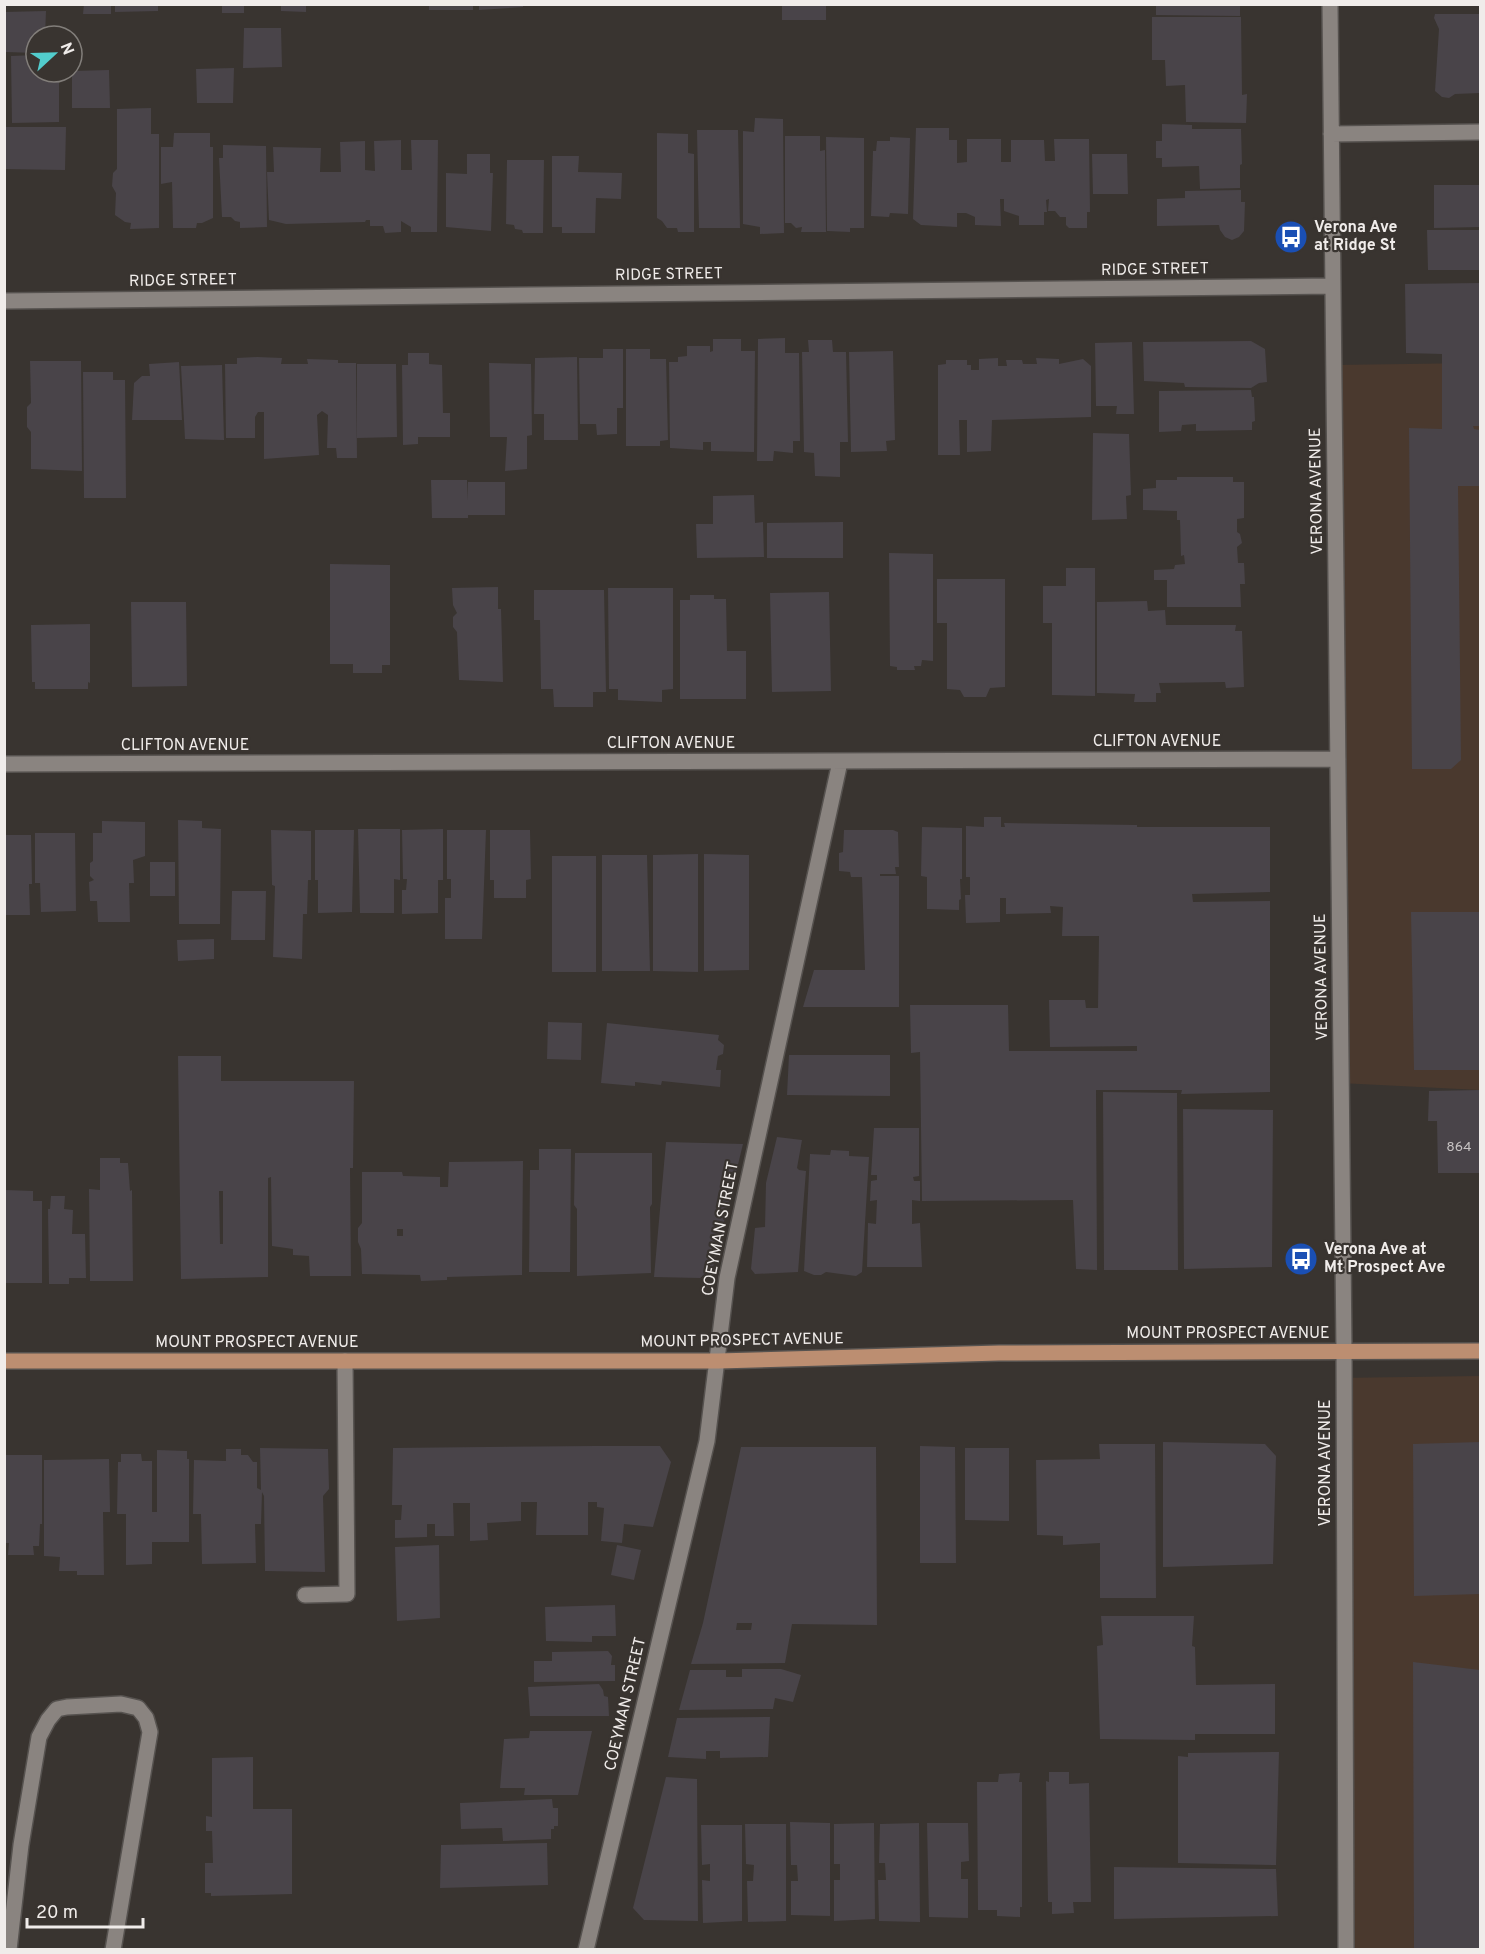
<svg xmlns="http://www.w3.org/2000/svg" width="1485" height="1954" viewBox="0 0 1485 1954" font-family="Overpass,sans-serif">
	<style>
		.industrial { fill: #4a392e }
		.building { fill: #494449; fill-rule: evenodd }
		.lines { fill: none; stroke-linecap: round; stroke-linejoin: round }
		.minor-casing { stroke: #56524f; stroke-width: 18 }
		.major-casing { stroke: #56524f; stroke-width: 18 }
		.minor { stroke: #8a8480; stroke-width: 15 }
		.major { stroke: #bc8e71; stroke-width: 15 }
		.labels { text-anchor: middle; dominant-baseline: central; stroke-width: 4.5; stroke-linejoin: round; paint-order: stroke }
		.number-label { font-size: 14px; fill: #c6c2c2 }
		.poi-label { font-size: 16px; font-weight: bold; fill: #f0ecea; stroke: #393430; text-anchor: start }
		.street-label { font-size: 16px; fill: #f0ecea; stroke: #393430 }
	</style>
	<rect width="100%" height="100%" fill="#393430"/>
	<!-- industrial -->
	<path class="industrial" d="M1480,363V1090L1340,1083L1334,365Z
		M1480,1376V1949H1348L1337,1378Z"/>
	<!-- building -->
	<path class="building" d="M84,4H111V14H83Z
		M115,4H158V11L115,12Z
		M222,4H244V13H222Z
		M281,4H306V12L281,11Z
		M429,4H473V10H429Z
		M782,4H826V20H782Z
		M1156,4H1240V16L1156,15Z
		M479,5H523V7L479,10Z
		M46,11L45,36H36V53L6,52L4,12Z
		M1435,14H1480V93L1455,94L1449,98L1442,97L1435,91L1439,29L1434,18Z
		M1152,17H1241L1242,95L1247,94L1246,123L1186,122L1185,85L1166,86L1165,60H1152Z
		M244,28H281L282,67L243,68Z
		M36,55V72H59V122L12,123L11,56Z
		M234,68L233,103H197L196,69Z
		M109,70L110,108H72V71Z
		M151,108V134H159V228L130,229L131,223L125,222L115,215L116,193L112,186L113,173L117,169V109Z
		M755,118L783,119L784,233L760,234V227L743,224V131L754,132Z
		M1162,124L1192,125V129H1241L1242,164L1240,165V188L1200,189L1199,166L1162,167V158H1156V141H1162Z
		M4,127H66L65,170L4,169Z
		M916,128H949V140H957V163L967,162V139H1001V162H1011V140H1044L1045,161H1055L1054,139H1089L1090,212H1087V228H1069L1066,225V217H1060L1055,211H1048L1049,199L1046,200L1047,212H1044V225H1019V216L1004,211V199H1000L1001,226L975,225V217L966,213H957V227L921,225L913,219Z
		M697,130H738L740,228H699Z
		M174,133H210V147H213V218L202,223H197L196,228H173L172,182L161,184V147H173Z
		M657,133L688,134V153L694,154V232H678L677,228H667L662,221L657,218Z
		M785,136H820V151L825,150L826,232H801L802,227L796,228L791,223H785Z
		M826,137L864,138V228H850V232L827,231Z
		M890,137L910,138L908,214L890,213L889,217L871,216L873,151H876L877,141H890Z
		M401,140V170H412L411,140H438L437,232H411V227L401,221V232L385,233L383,226H370V220H366L365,222L286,224L269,220L267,172H274L273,147L321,148L320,172H341L340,142L365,141V170L375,171L374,141Z
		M223,145L266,146L267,227L240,228V222L235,221L231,217H222L219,158H223Z
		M467,154H490V173H493L491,231L446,227V173L467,174Z
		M1092,154H1127L1128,194H1093Z
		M552,156H579L578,172L622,173L621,199L596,198L595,233H562V227H552Z
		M507,160H544L543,233H523L522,230L515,229L514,225L506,224Z
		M1434,185H1480V227L1434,228Z
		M1241,190V202H1245L1244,231L1239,237L1232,240L1225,237L1220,230L1219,225L1157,226V199L1185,198V191Z
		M1427,230H1480V270H1428Z
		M1480,283V426H1473L1474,429L1480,430V486H1458L1461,760L1451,769H1412L1409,428L1442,429V354L1406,353L1405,284Z
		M785,338V353H799L800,441H793V453L774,451L773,461H757L758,339Z
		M713,339H741V351H755L754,452L711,451V442H703V450L670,448L669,362H678V357L687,356V346H710V352L713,351Z
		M808,340H832L833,352H846L848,442H840V477L815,476L814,453L804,452L802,352H809Z
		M1251,341L1265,349L1267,382L1259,383L1251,388L1185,387L1184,383L1144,381L1143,342Z
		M1132,342L1134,414H1116L1117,406H1096L1095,343Z
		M603,349H623V408H617V434L597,435L596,424H580L579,358H603Z
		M626,349H650V359H666L668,440L660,441V446H626Z
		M893,351L895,440L886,441L887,451L851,452L849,352Z
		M408,353H429V364L442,365L443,413H450V437H418V444L403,445L402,365H408Z
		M257,357L282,358L281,364H308L307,359L338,360V363H356L357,458H337L336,448H327L328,415L322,411L317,415L319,455L264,459V412H258L255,417V438H226L225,364H237V358Z
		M577,357L578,440H544V414H534L535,358Z
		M998,358V366H1007L1006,360H1022L1023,364H1037L1036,358L1059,359V364L1083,359L1091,366V417L992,420L991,451L967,452V420H959L960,455H938V365L946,364V360H967V365H971V370H979V359Z
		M30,361H81L82,471L31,469V432L27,427V407L31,403Z
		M179,362L182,420H132L134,383L142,376H150L149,364Z
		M489,363L531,364L532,435L527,436V469L505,471L507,437H490Z
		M357,364H396L397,437L357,438Z
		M222,365L224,440L185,439L181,366Z
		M83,372H113V380H125L126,498H84Z
		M1251,390L1252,397H1254L1255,421L1252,422V430L1196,431V424L1182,425L1181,431L1159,432V391Z
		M1093,433L1129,434L1131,495L1126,496L1127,519L1092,520Z
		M1177,477H1233V482H1244V518L1237,519V532L1240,534L1242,543L1237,547L1238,563H1244L1245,584H1240L1241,607H1167V580H1154V570L1174,569L1175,565L1185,564L1184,555L1181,556L1180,520H1177V511L1143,510V489L1156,488V480H1177Z
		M431,480H467L468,501V482H505V515H468V518H432Z
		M754,495L755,523L763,522L764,557L697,558L696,524H713V496Z
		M843,522V558H767V523Z
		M889,553L933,554V661L922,660L921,666H914L915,670H897V667L890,666Z
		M330,564L390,565V665H382V673H353V664H330Z
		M1066,568H1095V696L1052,695V623H1043V586H1066Z
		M937,579H1005V687L990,688L986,697H964L960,690L947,689V623H937Z
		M498,587V609H501L503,682L459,680L457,632L453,627V617L457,613L453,605L452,588Z
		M608,588H673V689L662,690V702L618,700V689H609Z
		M534,590H604L606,692H593V707H554L553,689H541L540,620H534Z
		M829,592L831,691L772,692L770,593Z
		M690,595H714V599H726L727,651H746V699H680V600H690Z
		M1147,601L1148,611L1165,610L1166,625H1236L1235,631H1242L1244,687L1226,688L1225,682L1159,683L1161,693H1156V702H1134L1135,694L1097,693V602Z
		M131,602H186L187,686L132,687Z
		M90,624V683L88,682V689H35V682H32L31,625Z
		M984,817H1001V827H1005L1004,823L1137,825V827H1270V892L1192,894L1193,902L1270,901V1092L1181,1094L1182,1090H1096L1097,1270L1076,1269L1073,1200L922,1201L920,1052L911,1053L910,1005H1008L1009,1051H1137V1046L1050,1047L1049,1000H1085L1086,1008H1098L1099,936H1062L1063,907L1050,906L1051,913L1006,914V898H1000V922L966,923L965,895H970V877H966V826L984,827Z
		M178,820L202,821V828L221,829L220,924H179Z
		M102,821L145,822V856L133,860L134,883H129L130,922H98L97,901H90L89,882L94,880L90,876V863L93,861V833H102Z
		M922,827L962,828V879H960L961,899L959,900V910L927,909V877L921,876Z
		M358,829H400V880L394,879V913H360Z
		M443,829V880H438V913L402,914V890H406L407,879H403L402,830Z
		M271,830L311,831V880H308L307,914H303L302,959L273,957L275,886L272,885Z
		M315,830H354L352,912L318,913V880H315Z
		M447,830H486L482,939H445V898H451V879H447Z
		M490,830H530L531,879L526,880V898H494V880H490Z
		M844,830H893L898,832L899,867H895L896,874H880V876H899V1007H803L814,970H865L862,877H851L850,872L839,871V853L843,852Z
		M35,833H75L76,911L41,912L40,883H35Z
		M4,835H31L32,884H29L30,915H4Z
		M698,854V972L653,971V855Z
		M704,854L749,855V970L704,971Z
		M602,855H647L650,971H602Z
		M552,856H596V972H552Z
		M150,862H175V896H150Z
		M232,891H266L265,940H231Z
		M1411,912H1480V1070H1414Z
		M214,939V959L178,961L177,940Z
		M548,1022L582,1023L581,1060L547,1059Z
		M607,1023L719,1035L718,1040L724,1045L723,1054L718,1056L716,1070H721L720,1087L662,1081L661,1085L635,1082V1086L601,1083Z
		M789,1055H890V1096L787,1095Z
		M178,1056H221V1081H354L353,1168H350L351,1276H310L309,1256L293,1255V1249L272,1246L271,1177L268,1178V1277L181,1279ZM219,1191H223V1244H220Z
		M1480,1090V1173H1438L1437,1121H1428L1429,1091Z
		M1103,1092L1177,1093L1178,1270H1104Z
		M1183,1109L1273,1110L1272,1267L1184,1269Z
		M874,1128H919V1176L913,1177L914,1181H920V1201L912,1200V1224L920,1223L922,1267H867L868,1223L876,1224L877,1200L870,1201L871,1181L877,1180V1175H871Z
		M777,1137L802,1140L797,1168L799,1170L806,1171L798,1272L755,1274L751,1269L755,1228L765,1227L766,1183Z
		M666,1142L743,1144L713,1267L700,1278L654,1277Z
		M539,1149H571L570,1272H529L530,1170H539Z
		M831,1150L849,1151V1156L869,1157L862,1272L856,1276L826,1272L821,1275H814L804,1271L810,1154L830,1155Z
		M575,1153H652V1204L650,1207L651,1273L577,1276V1209L574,1205Z
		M100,1158H120V1163H128L130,1191L132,1190L133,1281H90L89,1189L100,1190Z
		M523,1161L522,1275L447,1277V1280L421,1281L420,1275L362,1274L361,1249L358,1242V1228L362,1223V1172H402L403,1176L440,1177V1187H448L449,1162ZM397,1229H403V1236H397Z
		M5,1190L33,1191V1201H42V1283H5Z
		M51,1196H65L64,1209L73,1210L72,1234H85L86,1278H69V1284H49L48,1209H50Z
		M1163,1442L1265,1444L1276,1456L1273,1564L1163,1567Z
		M1480,1442V1594L1414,1596L1413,1444Z
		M1099,1444H1155L1156,1598H1100V1543L1063,1545V1536L1037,1535L1036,1460L1100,1459Z
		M596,1446H660L671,1462L653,1527L624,1524L622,1543L601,1541L604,1508L597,1507V1502H588V1535H536L537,1502H521V1521L487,1523L488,1540L470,1541V1503H453L454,1536H435V1524H427V1537L395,1538V1520H401L402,1505H392L393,1448Z
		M920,1446L955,1447L956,1563H920Z
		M741,1447H876L877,1625L792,1624L785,1663L691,1664L703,1623ZM737,1623H752L751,1630H736Z
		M260,1448L328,1449L329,1489L323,1496L325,1572L265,1571L264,1496L262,1492L261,1524H255L256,1563L202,1564L201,1514H193L194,1460L226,1461V1449H241V1455H248L253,1462H257V1488L261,1490Z
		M965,1448H1009V1521L965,1520Z
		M157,1450L187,1451V1459H189V1542H152V1564L126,1565V1514H117L118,1462H121V1454H141L142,1461H152V1512H157Z
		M4,1455H42V1524H40L39,1546H33L34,1555H8L9,1543H4Z
		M109,1459L110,1512H103L104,1575H77V1571H59L60,1557L44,1556V1460Z
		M439,1545L440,1618L397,1621L395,1547Z
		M617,1545L641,1550L634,1580L611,1575Z
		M615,1605L616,1636H592V1642L546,1641L545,1607Z
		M1101,1616H1194L1192,1646L1195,1647L1196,1685L1275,1684V1734H1195V1740L1100,1739L1097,1646L1103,1645Z
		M608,1651L612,1656L611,1665H615V1681L534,1682V1661H552V1652Z
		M1413,1662L1480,1670V1950H1414Z
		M742,1669H781L801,1675L793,1702L775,1698L773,1709L679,1710L690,1670H726V1677H742Z
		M599,1684L603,1690L604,1696L608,1697L609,1716H530L528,1687Z
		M770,1717L768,1757L720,1758V1751H706V1759L668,1757L677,1718Z
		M530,1731H592L578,1795H524L525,1788H500L504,1739L529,1738Z
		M1279,1752L1276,1865L1178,1863V1756L1188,1757V1753Z
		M253,1757V1809H292V1894L211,1896V1893H205V1863H213L212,1831H206V1816L212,1817V1758Z
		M1049,1772H1069V1784L1089,1783L1091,1902H1073L1074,1913L1052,1914V1902H1048L1046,1781L1049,1782Z
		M1020,1773L1019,1782H1022V1907H1020V1917L997,1916V1910H978L977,1782H998L999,1774Z
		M666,1777L697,1779L698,1921L644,1920L633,1908Z
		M552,1799L553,1808H558V1826H554V1829H551V1839L503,1841L502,1828L461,1829L460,1803Z
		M790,1822L830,1823V1916L791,1915V1881H798L797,1865H791Z
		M874,1823L875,1919L834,1921V1880H840V1864H834V1824Z
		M919,1823L920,1922L879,1921L878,1880H886L885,1863H879L880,1824Z
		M927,1823H968L969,1861L961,1862V1879H968V1918L929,1917Z
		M745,1824H786V1921L748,1922L747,1881H753L754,1865L746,1864Z
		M701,1825H742V1921L703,1923L702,1880L710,1881V1864L702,1865Z
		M547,1843L548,1885L440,1888L441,1845Z
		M1114,1867L1276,1869L1278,1916L1114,1919Z"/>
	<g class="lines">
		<defs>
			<path id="minor" d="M1330,4L1344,1351L1346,1950
				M1331,134L1480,132
				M4,301L1333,286
				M4,764L1338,759
				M305,1595L347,1594L345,1361
				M9,1950L21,1845L39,1737L48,1720L57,1709L67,1707L121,1704L138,1708L146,1718L150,1732L113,1950
				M586,1950L707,1441L727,1278L840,762"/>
			<path id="major" d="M4,1361H718L999,1353L1480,1351"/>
		</defs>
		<!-- minor casing -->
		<use href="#minor" class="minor-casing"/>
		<!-- major casing -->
		<use href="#major" class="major-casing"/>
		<!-- minor -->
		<use href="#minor" class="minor"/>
		<!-- major -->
		<use href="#major" class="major"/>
	</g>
	<!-- icons -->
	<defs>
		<symbol id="bus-disc" viewBox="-11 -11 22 22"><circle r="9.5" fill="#1a4fb4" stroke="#393430"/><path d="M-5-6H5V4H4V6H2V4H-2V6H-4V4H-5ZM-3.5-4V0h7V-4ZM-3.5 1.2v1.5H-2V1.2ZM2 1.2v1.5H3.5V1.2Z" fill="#fff"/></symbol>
	</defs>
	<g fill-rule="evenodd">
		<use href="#bus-disc" x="1272" y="218" width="38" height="38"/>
		<use href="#bus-disc" x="1282" y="1240" width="38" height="38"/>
	</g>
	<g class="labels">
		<!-- number labels -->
		<g class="number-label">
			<text x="1459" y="1147">864</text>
		</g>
		<!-- poi labels -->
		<g class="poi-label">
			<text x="1314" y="228">Verona Ave<tspan x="1314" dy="18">at Ridge St</tspan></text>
			<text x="1324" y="1250">Verona Ave at<tspan x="1324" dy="18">Mt Prospect Ave</tspan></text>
		</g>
		<!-- street labels -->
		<g class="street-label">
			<text transform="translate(1155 270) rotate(-1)">RIDGE STREET</text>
			<text transform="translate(669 275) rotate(-1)">RIDGE STREET</text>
			<text transform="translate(183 281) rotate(-1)">RIDGE STREET</text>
			<text transform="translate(1317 491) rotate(-91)">VERONA AVENUE</text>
			<text x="1157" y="742">CLIFTON AVENUE</text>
			<text x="671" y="744">CLIFTON AVENUE</text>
			<text x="185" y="746">CLIFTON AVENUE</text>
			<text transform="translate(1322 977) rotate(-91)">VERONA AVENUE</text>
			<text transform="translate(721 1229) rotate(-79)">COEYMAN STREET</text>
			<text x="1228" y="1334">MOUNT PROSPECT AVENUE</text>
			<text transform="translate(742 1341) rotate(-1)">MOUNT PROSPECT AVENUE</text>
			<text x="257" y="1343">MOUNT PROSPECT AVENUE</text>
			<text transform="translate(1326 1463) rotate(-90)">VERONA AVENUE</text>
			<text transform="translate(626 1704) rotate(-77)">COEYMAN STREET</text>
		</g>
	</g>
	<!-- border -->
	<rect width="1485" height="1954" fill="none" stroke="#f0ecea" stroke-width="12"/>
	<!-- north arrow -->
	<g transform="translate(54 54) rotate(68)"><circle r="28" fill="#393430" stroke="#827e7a" stroke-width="1.5"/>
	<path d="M0-4.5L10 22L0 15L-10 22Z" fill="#52cdcd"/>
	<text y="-9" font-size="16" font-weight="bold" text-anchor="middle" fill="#f0ecea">N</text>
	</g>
	<!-- scale -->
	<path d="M27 1918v9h116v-9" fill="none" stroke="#f0ecea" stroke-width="3"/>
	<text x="36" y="1918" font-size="18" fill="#f0ecea" stroke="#393430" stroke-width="4.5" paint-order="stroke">20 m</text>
</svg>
